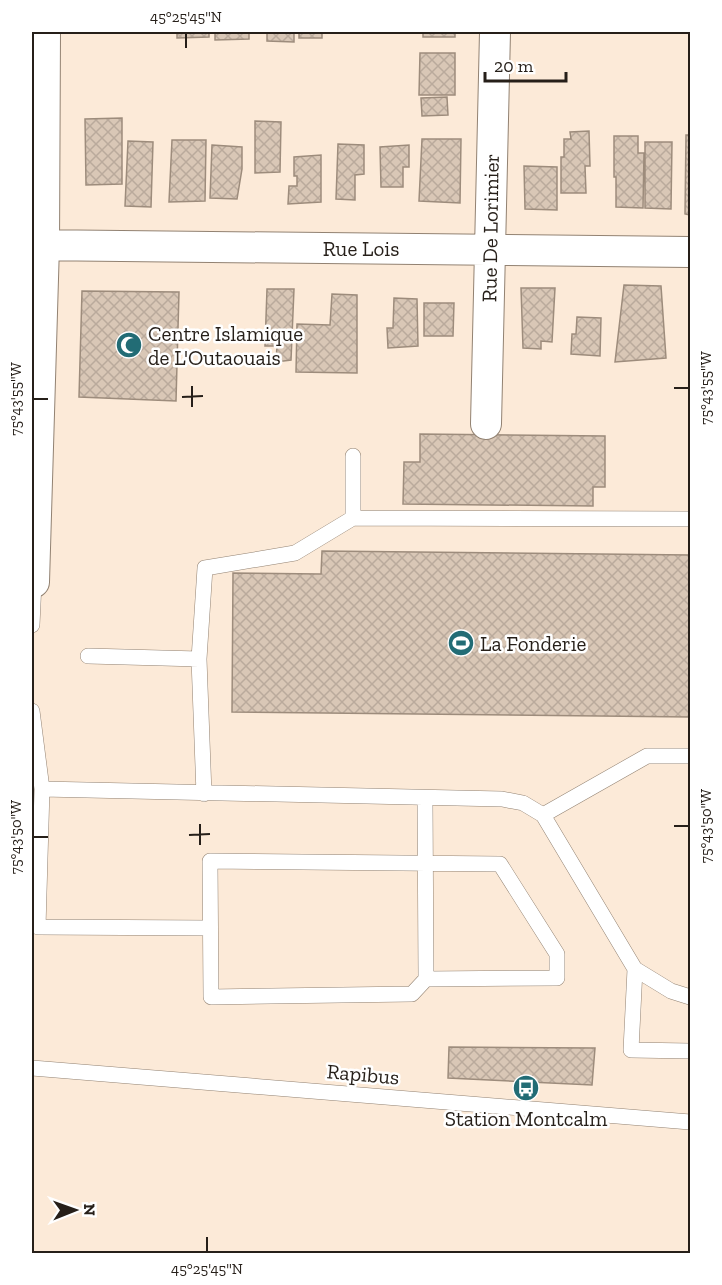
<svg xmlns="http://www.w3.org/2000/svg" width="722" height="1285" viewBox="0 0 722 1285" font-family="'Zilla Slab',serif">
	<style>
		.building { fill: url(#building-cross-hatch); stroke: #9d8c7c; stroke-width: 1.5 }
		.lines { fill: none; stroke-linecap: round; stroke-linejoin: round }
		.lane-casing { stroke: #928272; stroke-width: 16 }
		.street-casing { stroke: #928272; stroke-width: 32 }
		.lane { stroke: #fff; stroke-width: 15 }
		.street { stroke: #fff; stroke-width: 30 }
		.ticks { fill: none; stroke: #261f19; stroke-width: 2 }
		.labels { text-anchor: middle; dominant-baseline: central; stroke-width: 5; stroke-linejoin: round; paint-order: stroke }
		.street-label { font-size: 21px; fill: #261f19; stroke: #fff }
		.poi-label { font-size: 21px; fill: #261f19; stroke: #fff; text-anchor: start }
		.neatline { fill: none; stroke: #261f19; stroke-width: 2 }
		.ticks-label { font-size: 15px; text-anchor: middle; fill: #261f19 }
	</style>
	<defs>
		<pattern id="building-cross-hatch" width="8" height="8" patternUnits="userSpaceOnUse" patternTransform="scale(1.5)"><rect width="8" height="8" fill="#d9c7b6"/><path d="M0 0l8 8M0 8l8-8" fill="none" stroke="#baaa9c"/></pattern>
	</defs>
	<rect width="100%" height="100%" fill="#fcead8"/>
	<!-- building -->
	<path class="building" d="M177,32H209V37L177,38Z
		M215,32H249V39L215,40Z
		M267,32H294V42L267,41Z
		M299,32H322V38H299Z
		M423,32H455V37H423Z
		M420,53H455V95H419Z
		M447,97L448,115L422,116L421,98Z
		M122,118V184L86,185L85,119Z
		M255,121L281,122L280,172L255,173Z
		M589,131L590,166H585L586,193H561V157H564V139H571L570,132Z
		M686,135H690V215L685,214Z
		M614,136H638V153H644L643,208L616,207V177H614Z
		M422,139H461L460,203L419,201Z
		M172,140H206L205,201L169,202Z
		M128,141L153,142L151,207L125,206Z
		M645,142H672L671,209L645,208Z
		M338,144L364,145V174L355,175V200L336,199Z
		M212,145L242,147V169L237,199L210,198Z
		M409,145V167H403V187H381L380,147Z
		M321,155V202L288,204L289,186H297V176H294V157Z
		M524,166L557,167V210L525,209Z
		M624,285L661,286L666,358L615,362Z
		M521,288H555L552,342L541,341V349L523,348Z
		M267,289H294L291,360L276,362L277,346H265Z
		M82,291L179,292L176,401L79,397Z
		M332,294L357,295V373L296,372L297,324L330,325Z
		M394,298L417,299L418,346L388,348L387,328H393Z
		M424,303H454L453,336H424Z
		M577,317L601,318L600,356L571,354L572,334H576Z
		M420,434L605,436V487H593V506L403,504L404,462H420Z
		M322,551L690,555V717L232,712L233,573L321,574Z
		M449,1047L595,1048L592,1085L448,1078Z"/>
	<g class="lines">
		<defs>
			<path id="lane" d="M353,518V456
				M32,625L34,582
				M88,656L199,659
				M32,711L42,789L502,799L523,803L543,815L635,969L671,991L690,997
				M42,789L38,927L210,928
				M204,794L199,659L205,568L295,553L353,518L690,519
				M425,798L426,979L557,978V954L500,864L210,861L211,997L412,994L426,979
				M543,815L647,756H690
				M635,969L631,1050L690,1051
				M32,1068L690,1122"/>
			<path id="street" d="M32,245L690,252
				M486,424L495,32
				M34,582L44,245L45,32"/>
		</defs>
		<!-- lane casing -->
		<use href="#lane" class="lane-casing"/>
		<!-- street casing -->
		<use href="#street" class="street-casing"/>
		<!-- lane -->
		<use href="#lane" class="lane"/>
		<!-- street -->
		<use href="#street" class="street"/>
	</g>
	<!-- ticks -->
	<path class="ticks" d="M186,33V48M192,386V407M674,388H689M182,397L203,396M33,399H48M200,824V845M674,826H689M189,835L210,834M33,837H48M207,1237V1252"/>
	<!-- icons -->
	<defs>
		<symbol id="mosque-disc" viewBox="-11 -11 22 22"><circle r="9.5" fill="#226c75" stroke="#fff"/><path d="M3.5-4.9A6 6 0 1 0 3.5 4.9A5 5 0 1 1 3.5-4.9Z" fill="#fff"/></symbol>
		<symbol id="stadium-disc" viewBox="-11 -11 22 22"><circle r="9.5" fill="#226c75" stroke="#fff"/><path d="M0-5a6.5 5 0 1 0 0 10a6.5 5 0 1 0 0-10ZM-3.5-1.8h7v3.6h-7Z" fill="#fff"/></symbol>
		<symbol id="bus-disc" viewBox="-11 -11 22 22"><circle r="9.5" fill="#226c75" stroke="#fff"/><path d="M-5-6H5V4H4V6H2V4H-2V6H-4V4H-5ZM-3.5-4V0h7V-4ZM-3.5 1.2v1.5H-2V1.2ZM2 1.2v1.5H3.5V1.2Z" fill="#fff"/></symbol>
	</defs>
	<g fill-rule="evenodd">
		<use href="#mosque-disc" x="114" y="330" width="30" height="30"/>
		<use href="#stadium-disc" x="446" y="628" width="30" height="30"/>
		<use href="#bus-disc" x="511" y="1073" width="30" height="30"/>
	</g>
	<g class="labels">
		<!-- street labels -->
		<g class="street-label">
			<text transform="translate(490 228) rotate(-89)">Rue De Lorimier</text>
			<text x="361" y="248">Rue Lois</text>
			<text transform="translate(363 1074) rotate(5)">Rapibus</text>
		</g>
		<!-- poi labels -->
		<g class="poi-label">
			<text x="148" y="333">Centre Islamique<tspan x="148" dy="24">de L'Outaouais</tspan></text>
			<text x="480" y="643">La Fonderie</text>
			<text x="526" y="1118" text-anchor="middle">Station Montcalm</text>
		</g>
	</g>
	<!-- border -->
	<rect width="722" height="1285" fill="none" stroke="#ffffff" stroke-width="66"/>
	<!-- north arrow -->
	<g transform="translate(75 1210) rotate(89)" stroke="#ffffff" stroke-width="4.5" paint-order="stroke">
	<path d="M0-4.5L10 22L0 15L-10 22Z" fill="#261f19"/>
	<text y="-9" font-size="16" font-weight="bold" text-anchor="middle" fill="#261f19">N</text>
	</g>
	<!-- scale -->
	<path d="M485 72v9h81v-9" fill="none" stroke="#261f19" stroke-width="3"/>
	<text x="494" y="72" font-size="18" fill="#261f19" stroke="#ffffff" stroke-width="4.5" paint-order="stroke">20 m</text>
	<rect x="33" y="33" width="656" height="1219" class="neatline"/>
	<g class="ticks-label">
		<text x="186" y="22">45°25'45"N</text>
		<text transform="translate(706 388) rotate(-90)" y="5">75°43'55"W</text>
		<text transform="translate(16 399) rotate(-90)" y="5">75°43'55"W</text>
		<text transform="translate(706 826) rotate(-90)" y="5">75°43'50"W</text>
		<text transform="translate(16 837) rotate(-90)" y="5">75°43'50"W</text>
		<text x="207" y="1274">45°25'45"N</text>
	</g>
</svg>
